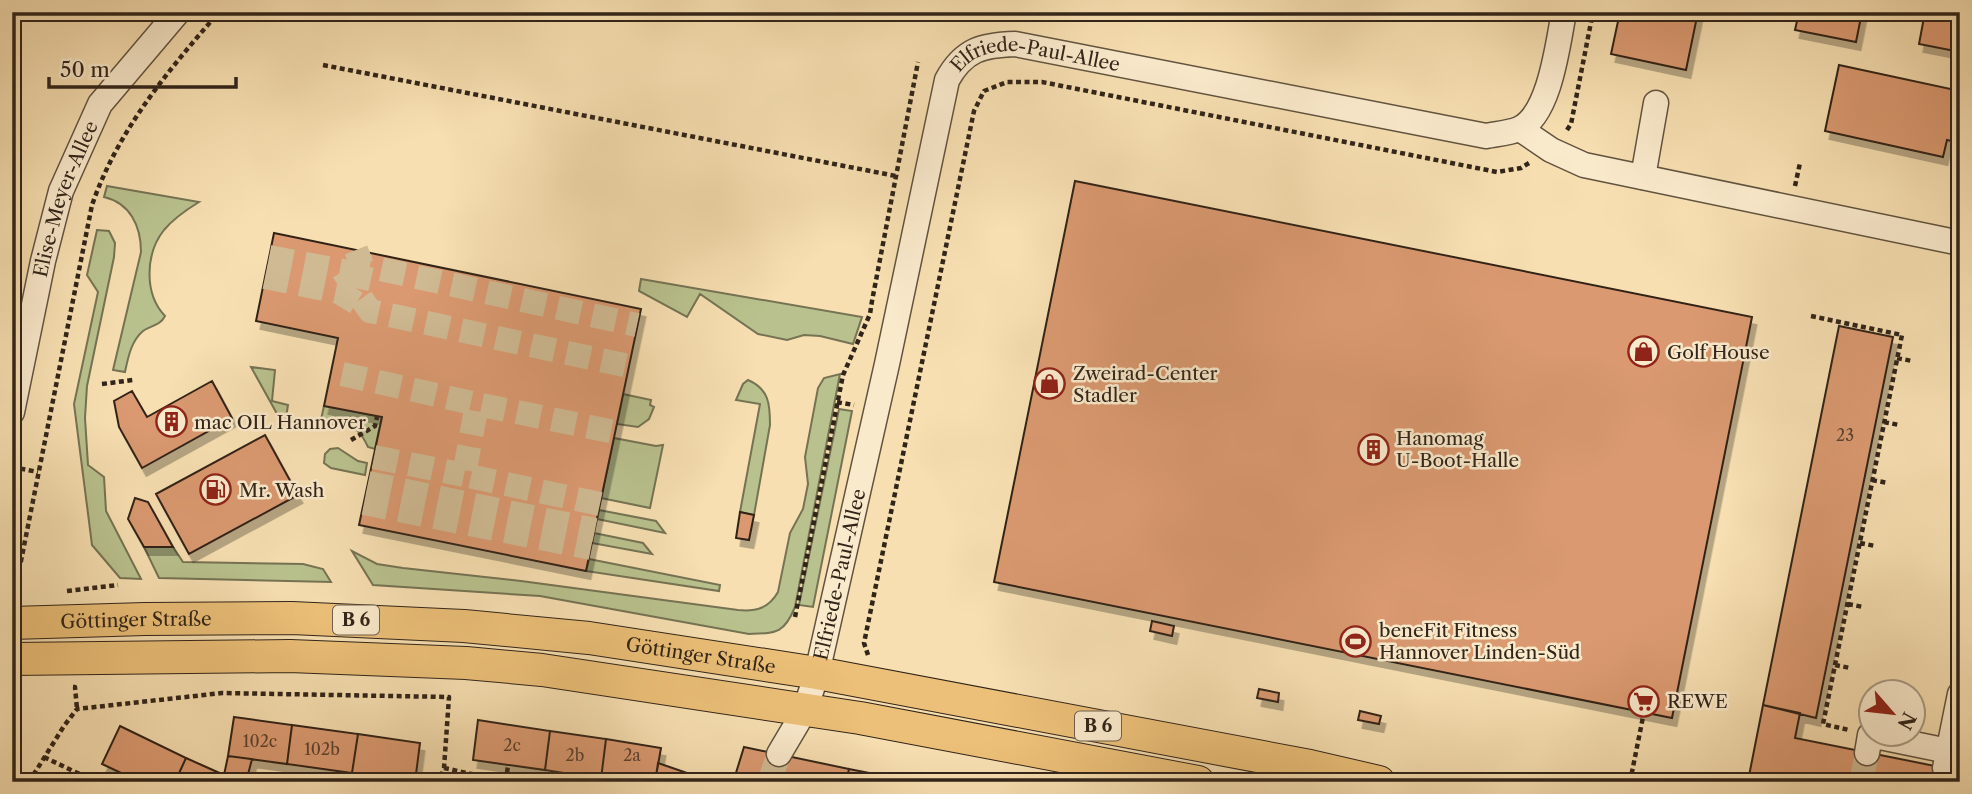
<svg xmlns="http://www.w3.org/2000/svg" width="1972" height="794" viewBox="0 0 1972 794" font-family="'Libre Caslon Text',serif">
	<style>
		.green { fill: #b9c28e; stroke: #757354; stroke-width: 2 }
		.building { fill: #da996f; stroke: #312419; stroke-width: 2; filter: url(#shadow) }
		.lines { fill: none; stroke-linecap: round; stroke-linejoin: round }
		.minor-tunnel { stroke: #cfba93; stroke-width: 24; stroke-dasharray: 24 12; stroke-linecap: butt }
		.minor-casing { stroke: #62533f; stroke-width: 27 }
		.major-casing { stroke: #312419; stroke-width: 34 }
		.path { stroke: #312419; stroke-width: 4.5; stroke-dasharray: 5 3.5; stroke-linecap: butt }
		.minor { stroke: #faeacc; stroke-width: 24 }
		.major { stroke: #ecc078; stroke-width: 32 }
		.labels { text-anchor: middle; dominant-baseline: central; stroke-width: 5; stroke-linejoin: round; paint-order: stroke }
		.number-label { font-size: 16px; fill: #5b412e }
		.shield { fill: #faeacc; stroke: #6d5f4f; stroke-width: 2 }
		.shield-label { font-size: 18px; font-weight: bold; fill: #312419 }
		.street-label { font-size: 19px; fill: #312419; stroke: #faeacc }
		.poi-label { font-size: 19px; fill: #312419; stroke: #faeacc; text-anchor: start }
	</style>
	<defs>
		<filter id="shadow"><feDropShadow dx="4.5" dy="8" stdDeviation="0" flood-color="#0004"/></filter>
	</defs>
	<rect width="100%" height="100%" fill="#f7dfb1"/>
	<filter id="stains"><feTurbulence type="fractalNoise" baseFrequency=".00286" numOctaves="4"/><feColorMatrix values="0 0 0 0 .2 0 0 0 0 .09 0 0 0 0 .02 0 0 0 .5 -.17"/></filter>
	<radialGradient id="worn" r=".72"><stop offset=".6" stop-color="#630" stop-opacity="0"/><stop offset="1" stop-color="#630" stop-opacity=".3"/></radialGradient>
	<!-- green -->
	<path class="green" d="M107,186L199,202C186,210 174,218 164,230C145,254 144,294 165,316C160,326 151,325 143,331C131,341 128,358 125,372L113,370L141,252C141,226 130,203 104,197Z
		M97,230L109,231L115,243L114,257L87,386L85,418L88,465L104,477L106,511L141,579L120,578L92,545L74,404L98,292L87,275Z
		M641,279L862,317L853,344L820,336L804,335L787,340L758,334L700,294L687,317L639,291Z
		M251,367L275,370L272,401L288,405L286,418L296,420V423L281,421Z
		M840,374L795,607C784,634 776,633 749,634L540,596L373,585L352,551L377,564L403,568L521,581L738,610C756,612 769,608 778,592L790,533L803,509L808,484L805,457L818,388L824,378Z
		M748,380C769,389 770,404 770,425L754,515L740,512L760,404L736,400L743,384Z
		M623,394L651,400L650,405L654,407L649,419L638,427L617,424Z
		M324,406L382,417L375,449L368,447C361,432 355,426 339,422L326,429L311,427V424H320Z
		M839,409L852,411L813,607L799,605Z
		M614,438L656,446L663,445L650,508L601,498Z
		M338,448L358,461L367,463L365,475L331,468L324,463L325,454L330,449Z
		M599,510L656,521L665,533L597,519Z
		M594,533L643,543L652,554L592,543Z
		M144,547H173L183,562L303,564L323,569L331,582L159,578Z
		M589,559L720,585L719,591L586,571Z"/>
	<!-- building -->
	<path class="building" d="M1620,12H1698L1686,70L1611,54Z
		M1799,12H1862L1856,42L1795,30Z
		M1925,12H1960V52L1919,44Z
		M1839,65L1960,91V143L1947,140L1943,157L1825,131Z
		M1075,181L1752,317L1672,718L994,582Z
		M274,233L641,309L586,571L359,525L382,417L324,406L338,338L256,321Z
		M1839,326L1893,337L1816,718L1763,705Z
		M212,381L232,418L142,468L119,427L114,401L132,391L147,417Z
		M265,435L298,495L189,554L156,494Z
		M135,498L148,502L173,547H144L128,519Z
		M740,512L754,515L749,540L736,538Z
		M1152,621L1174,626L1172,636L1150,631Z
		M1259,689L1279,693L1278,702L1257,698Z
		M1763,705L1800,713L1795,738L1960,771V782H1742L1743,780L1748,781Z
		M1360,711L1381,716L1379,724L1358,720Z
		M234,717L292,725L287,764L228,756Z
		M478,720L550,731L545,770L473,760Z
		M292,725L358,734L352,773L287,764Z
		M120,726L186,758L175,782H140L102,764Z
		M550,731L606,739L601,779L545,770Z
		M358,734L420,743L415,782L352,773Z
		M606,739L661,748L655,782H622L601,779Z
		M744,747L849,769L846,782H760L735,776Z
		M228,756L252,759L246,782H238L224,775Z
		M186,758L224,775L238,782H175Z
		M658,763L713,782H655Z
		M849,769L915,782H846Z"/>
	<g class="lines">
		<!-- minor-tunnel -->
		<path class="minor-tunnel" d="M356,250L362,265L637,325
			M269,257L343,271L356,291
			M362,265L356,291L370,311L629,366
			M265,277L339,292L366,309
			M342,374L477,404
			M374,457L464,475
			M368,483L595,530
			M364,503L591,548
			M600,504L464,475L477,404L615,432
			M769,782L779,754
			M1861,782L1867,753"/>
		<defs>
			<g id="minor">
				<path d="M1520,129L1551,150L1584,165L1960,243"/>
				<path d="M1643,177L1656,103"/>
				<path id="s1" d="M12,412L43,261L61,191L100,104L178,12"/>
				<path d="M1867,753L1870,735L1948,751"/>
				<path id="s2" d="M779,754L805,710L817,673L887,364L947,80C964,49 983,45 1015,44L1486,136C1496,134 1509,133 1519,129C1550,115 1558,43 1564,12"/>
				<path d="M1945,768L1960,694"/>
			</g>
			<g id="major">
				<path id="s3" d="M12,623L145,619L292,618L464,626L589,638L817,673L1310,766L1379,782"/>
				<path d="M12,659L290,656L466,663L542,670L860,718L1198,782"/>
			</g>
		</defs>
		<!-- minor casing -->
		<use href="#minor" class="minor-casing"/>
		<!-- major casing -->
		<use href="#major" class="major-casing"/>
		<!-- path -->
		<path class="path" d="M323,65L896,176
			M1567,130L1571,124L1593,12
			M1795,186L1800,163
			M1811,316L1902,335L1823,724L1849,730
			M1897,358L1912,361
			M102,384L133,380
			M837,402L854,405
			M1884,422L1899,425
			M351,440L375,426L377,417
			M12,467L38,472
			M1872,480L1888,483
			M1860,543L1875,546
			M12,586L21,561L92,205C118,130 167,72 219,12
			M67,591L118,585
			M1848,604L1863,607
			M795,617L843,375L870,314L872,301L918,62
			M868,655L864,643L974,111L984,91L1007,82H1042L1497,172L1521,168L1529,163
			M1835,665L1850,668
			M73,687H75L77,709
			M44,757L96,782
			M444,768L508,782
			M506,781L508,765
			M29,782L64,726L77,709L222,693L449,697L444,768L439,782
			M566,782L567,774
			M1580,782L1581,778L1602,782
			M1630,782L1644,712"/>
		<!-- minor -->
		<use href="#minor" class="minor"/>
		<!-- major -->
		<use href="#major" class="major"/>
	</g>
	<!-- icons -->
	<defs>
		<symbol id="shop-ring" viewBox="-11 -11 22 22"><circle r="9.5" fill="#faeacc" stroke="#8f2418" stroke-width="1.5"/><path d="M-5-2.5h2.3a2.7 3.5 0 0 1 5.4 0H5L5.5 6h-11ZM-1.5-2.5h3a1.5 2.3 0 0 0-3 0Z" fill="#8f2418"/></symbol>
		<symbol id="building-ring" viewBox="-11 -11 22 22"><circle r="9.5" fill="#faeacc" stroke="#8f2418" stroke-width="1.5"/><path d="M-4-6H4V6H1V3H-1V6H-4ZM-2.5-4.3h1.7v1.8h-1.7ZM.8-4.3h1.7v1.8H.8ZM-2.5-1h1.7V.8h-1.7ZM.8-1h1.7V.8H.8Z" fill="#8f2418"/></symbol>
		<symbol id="fuel-ring" viewBox="-11 -11 22 22"><circle r="9.5" fill="#faeacc" stroke="#8f2418" stroke-width="1.5"/><path d="M-5.5-6h7V0h2V4h1.3V-2.5L3-4.5l.8-.8L6-3V5H2.5V1h-1V6h-7ZM-4.2-4.7v3.2H.2V-4.7Z" fill="#8f2418"/></symbol>
		<symbol id="stadium-ring" viewBox="-11 -11 22 22"><circle r="9.5" fill="#faeacc" stroke="#8f2418" stroke-width="1.5"/><path d="M0-5a6.5 5 0 1 0 0 10a6.5 5 0 1 0 0-10ZM-3.5-1.8h7v3.6h-7Z" fill="#8f2418"/></symbol>
		<symbol id="supermarket-ring" viewBox="-11 -11 22 22"><circle r="9.5" fill="#faeacc" stroke="#8f2418" stroke-width="1.5"/><path d="M-6-5.5h2.5l.6 2H6L4.5 2H-2.5L-4.4-4H-6ZM-1.5 3.2a1.3 1.3 0 1 0 .1 0ZM3 3.2a1.3 1.3 0 1 0 .1 0Z" fill="#8f2418"/></symbol>
	</defs>
	<g fill-rule="evenodd">
		<use href="#shop-ring" x="1626" y="334" width="35" height="35"/>
		<use href="#shop-ring" x="1032" y="366" width="35" height="35"/>
		<use href="#building-ring" x="154" y="404" width="35" height="35"/>
		<use href="#building-ring" x="1356" y="432" width="35" height="35"/>
		<use href="#fuel-ring" x="198" y="472" width="35" height="35"/>
		<use href="#stadium-ring" x="1338" y="624" width="35" height="35"/>
		<use href="#supermarket-ring" x="1626" y="684" width="35" height="35"/>
	</g>
	<g class="labels">
		<!-- number labels -->
		<g class="number-label">
			<text x="1845" y="435">23</text>
			<text x="260" y="741">102c</text>
			<text x="512" y="745">2c</text>
			<text x="322" y="749">102b</text>
			<text x="575" y="755">2b</text>
			<text x="632" y="755">2a</text>
		</g>
		<!-- shield labels -->
		<g class="shield">
			<rect x="333" y="605.5" width="46" height="29" rx="5"/>
			<rect x="1075" y="711.5" width="46" height="29" rx="5"/>
		</g>
		<g class="shield-label">
			<text x="356" y="620">B 6</text>
			<text x="1098" y="726">B 6</text>
		</g>
		<!-- street labels -->
		<g class="street-label">
			<text stroke="none"><textPath href="#s2" startOffset="798">Elfriede-Paul-Allee</textPath></text>
			<text stroke="none"><textPath href="#s1" startOffset="220">Elise-Meyer-Allee</textPath></text>
			<text stroke="none"><textPath href="#s2" startOffset="191">Elfriede-Paul-Allee</textPath></text>
			<text stroke="none"><textPath href="#s3" startOffset="124">Göttinger Straße</textPath></text>
			<text stroke="none"><textPath href="#s3" startOffset="691">Göttinger Straße</textPath></text>
		</g>
		<!-- poi labels -->
		<g class="poi-label">
			<text x="1667" y="352">Golf House</text>
			<text x="1073" y="373">Zweirad-Center<tspan x="1073" dy="22">Stadler</tspan></text>
			<text x="194" y="422">mac OIL Hannover</text>
			<text x="1396" y="438">Hanomag<tspan x="1396" dy="22">U-Boot-Halle</tspan></text>
			<text x="239" y="490">Mr. Wash</text>
			<text x="1379" y="630">beneFit Fitness<tspan x="1379" dy="22">Hannover Linden-Süd</tspan></text>
			<text x="1667" y="701">REWE</text>
		</g>
	</g>
	<!-- margin -->
	<rect width="1972" height="794" fill="none" stroke="#f7dfb1" stroke-width="42"/>
	<rect x="14" y="14" width="1944" height="766" fill="none" stroke="#312419" stroke-width="3.5"/>
	<rect x="21" y="21" width="1930" height="752" fill="none" stroke="#312419" stroke-width="2"/>
	<!-- north arrow -->
	<g transform="translate(1892 713) rotate(118)"><circle r="33" fill="#faeacc" stroke="#aa9b84" stroke-width="2"/>
	<path d="M0-5L12 26L0 18L-12 26Z" fill="#8f2418"/>
	<text y="-10" font-size="19" font-weight="bold" text-anchor="middle" fill="#312419">N</text>
	</g>
	<!-- scale -->
	<path d="M49 77v10h187v-10" fill="none" stroke="#312419" stroke-width="3.5"/>
	<text x="60" y="77" font-size="21" fill="#312419" stroke="#faeacc" stroke-width="5" paint-order="stroke">50 m</text>
	<rect width="100%" height="100%" filter="url(#stains)"/>
	<rect width="100%" height="100%" fill="url(#worn)"/>
</svg>
